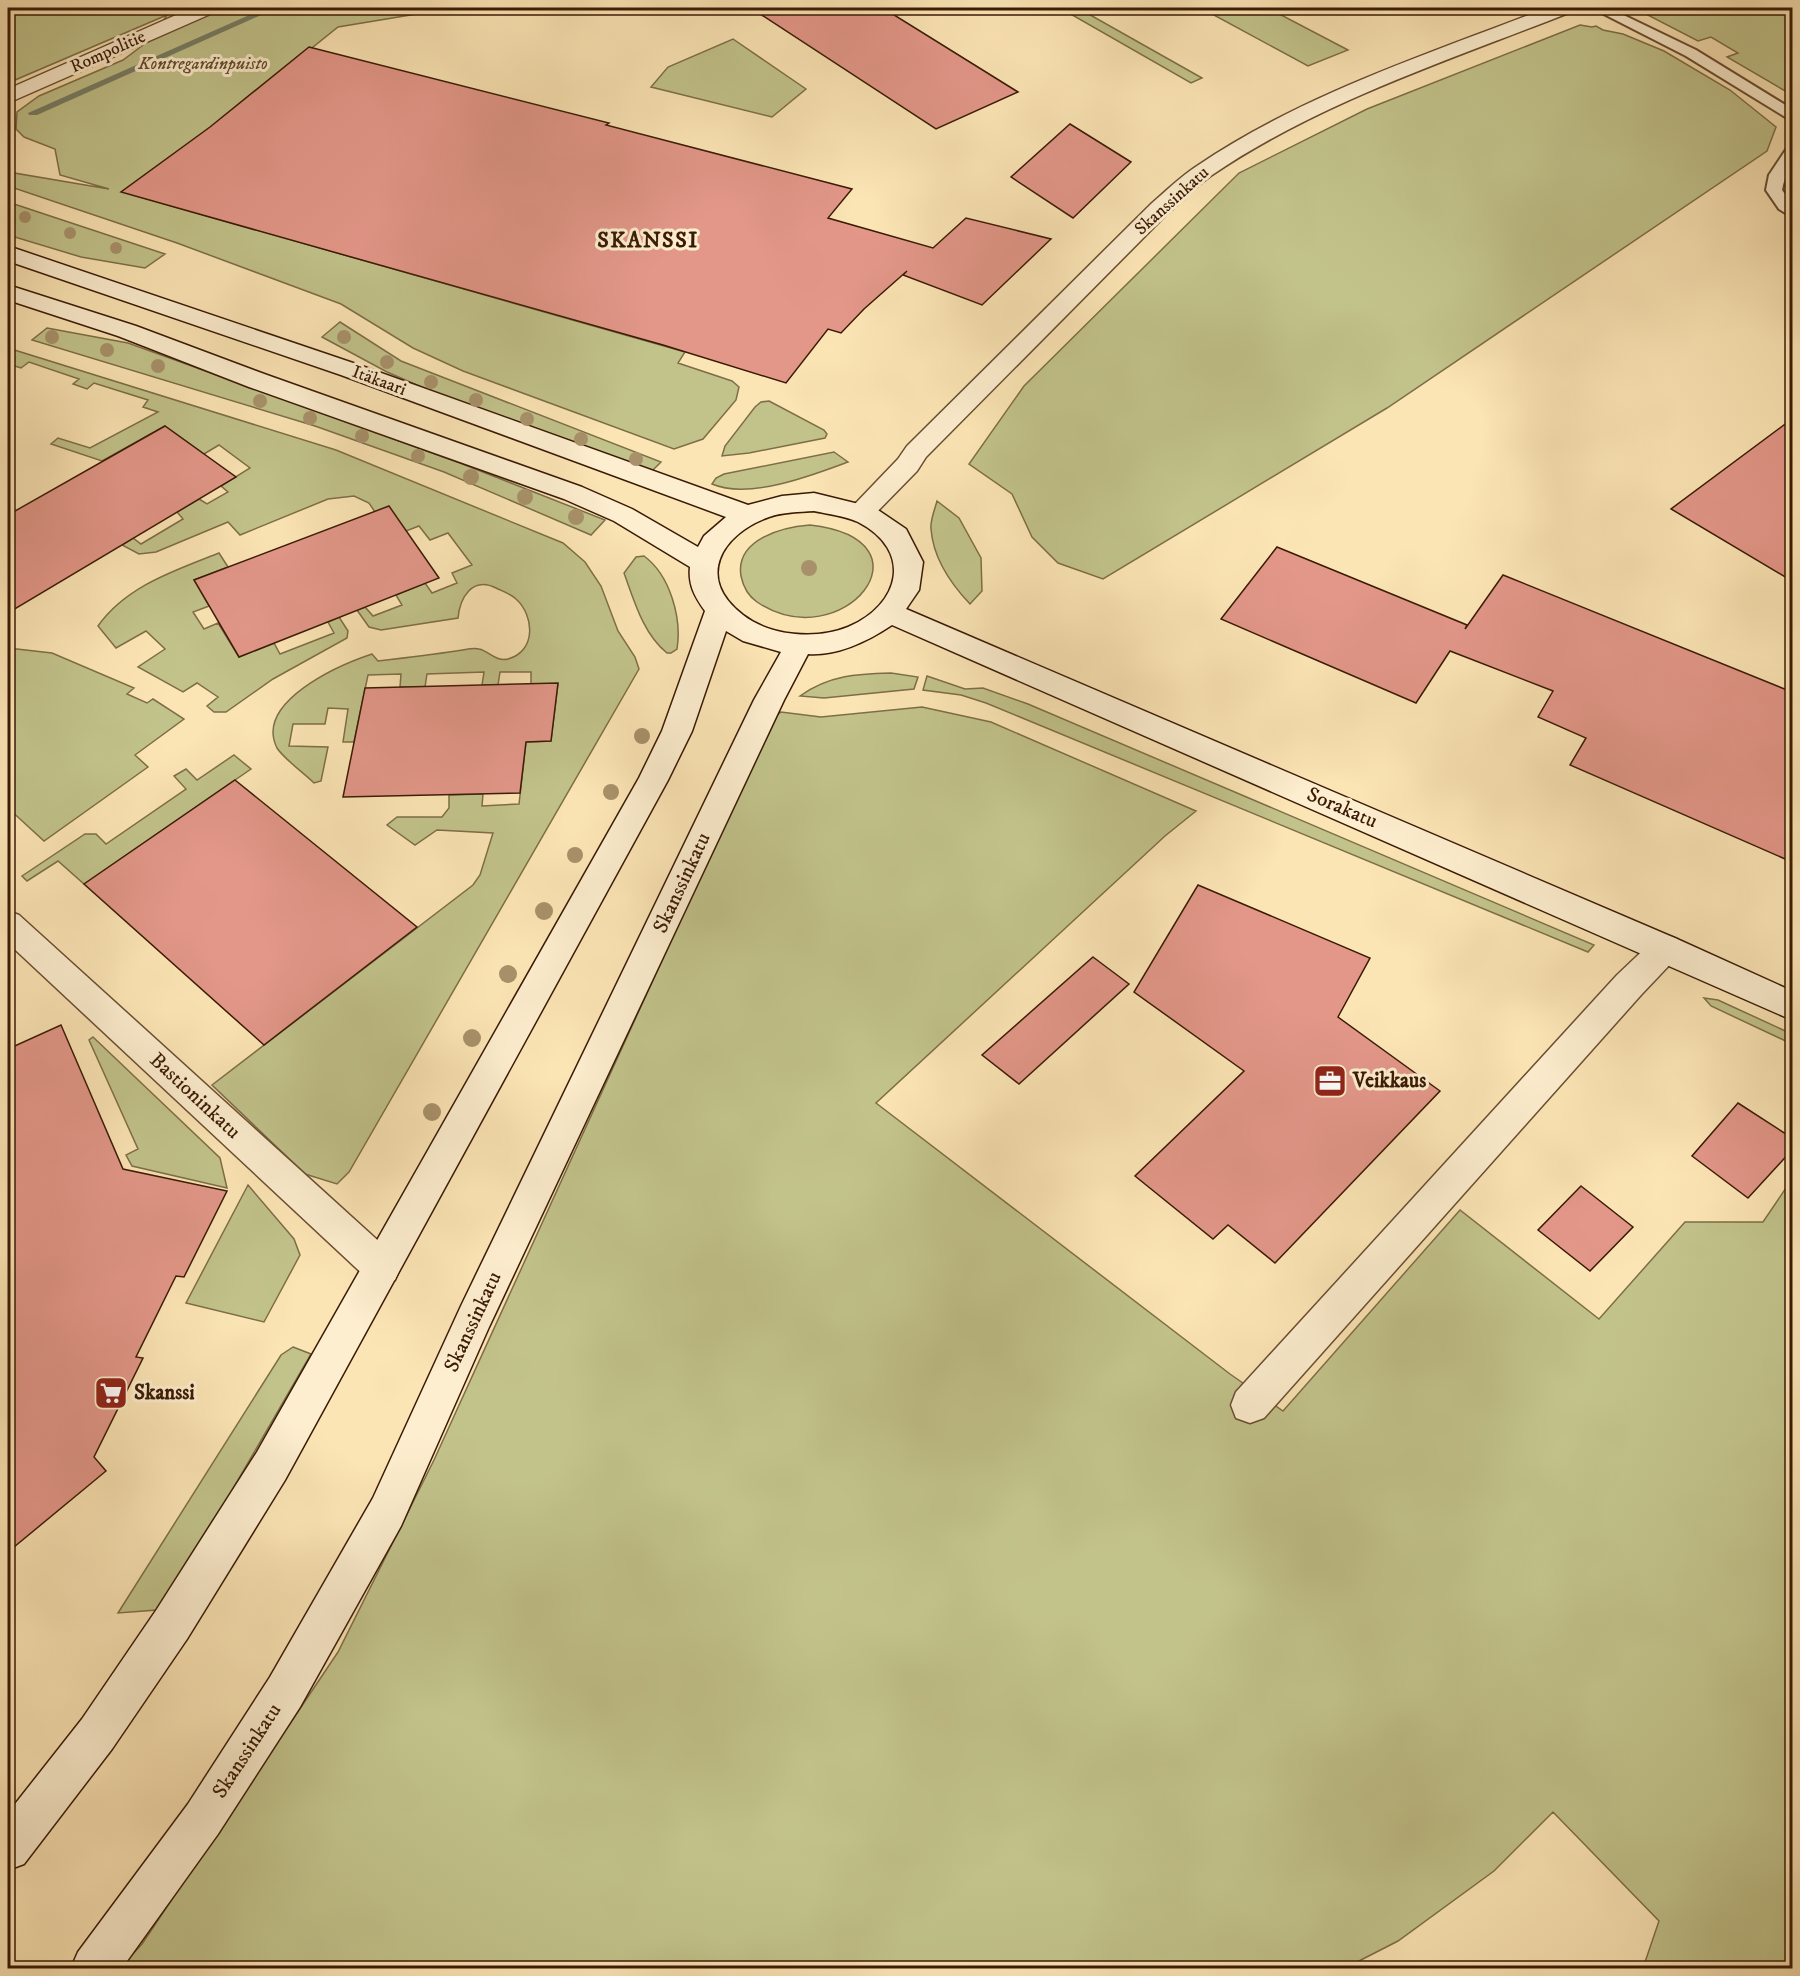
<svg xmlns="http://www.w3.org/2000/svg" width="1800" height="1976" viewBox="0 0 1800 1976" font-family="'IM FELL DW Pica',serif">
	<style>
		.green { fill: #c2c38b; stroke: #7e6e48; stroke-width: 1.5 }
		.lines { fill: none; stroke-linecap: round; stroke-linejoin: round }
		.stream { fill: #777e66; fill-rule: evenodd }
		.building { fill: #e39789; stroke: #3a1a05; stroke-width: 1.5 }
		.lane-casing { stroke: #6a4d31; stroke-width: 4 }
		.street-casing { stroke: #6a4d31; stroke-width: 3 }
		.secondary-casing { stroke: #3a1a05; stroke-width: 3 }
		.lane { fill: #fdeecf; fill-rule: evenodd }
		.street { fill: #fdeecf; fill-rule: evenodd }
		.secondary { fill: #fdeecf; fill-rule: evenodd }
		.tree { fill: #a8916a }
		.labels { text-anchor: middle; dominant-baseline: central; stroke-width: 6; stroke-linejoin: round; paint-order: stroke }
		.far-street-label { font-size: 18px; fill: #3a1a05; stroke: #fdeecf }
		.far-park-label { font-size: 18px; font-style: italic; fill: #634d2d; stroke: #fdeecf }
		.street-label { font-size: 21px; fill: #3a1a05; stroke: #fdeecf }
		.poi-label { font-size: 21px; font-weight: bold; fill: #3a1a05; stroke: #fdeecf; text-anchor: start }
		.far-district-label { font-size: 22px; font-weight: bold; letter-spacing: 1.5px; fill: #3a1a05; stroke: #fdeecf }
	</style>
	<rect width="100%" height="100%" fill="#fce5b5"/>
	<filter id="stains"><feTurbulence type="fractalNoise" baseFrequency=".00333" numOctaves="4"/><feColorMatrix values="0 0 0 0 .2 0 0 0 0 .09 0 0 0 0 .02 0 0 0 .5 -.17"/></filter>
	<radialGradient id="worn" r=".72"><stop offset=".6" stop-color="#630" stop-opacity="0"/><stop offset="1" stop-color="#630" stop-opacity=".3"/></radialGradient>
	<!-- green -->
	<path class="green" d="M8,8H453L338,27L130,194L685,352L678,363L732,381L739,387L736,400L703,439L674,449L463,371L413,348L341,304L177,243L8,186V172L109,189L60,175L55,149L24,137L16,129L17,112L39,96L123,60L151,39L167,15L8,83Z
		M1060,8H1078L1202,78L1191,83Z
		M1201,8H1268L1348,50L1308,66Z
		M1639,8H1792V95L1727,57L1738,53L1711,37L1698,41L1640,11Z
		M1580,25L1592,27L1596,26L1603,30L1623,34L1664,51L1730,90L1776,127L1767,151L1387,408L1103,579L1058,563L1032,537L1012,494L969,464L1024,386L1239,173L1367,109Z
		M733,39L806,89L772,117L651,87L668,67Z
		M8,202L165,254L145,268L81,257L8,235Z
		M340,322L401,361L661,462L651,472L456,402L387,372L322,337Z
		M47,328L128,343L460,463L605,520L591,535L444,472L315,426L32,340Z
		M8,348L336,450L563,543L585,562L601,586L618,631L635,657L639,669L349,1172L337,1184L305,1174L212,1085L473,885L480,875L493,833L437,830L415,845L387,825L397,817H442L449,808V795L483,794L482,806L519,804L526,742L551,741L558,684H531V672H500L498,685H482L484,672L427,674L425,687H400L401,674L368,675L354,742H343L348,709L328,708L325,724H293L289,746L328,747L321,781L314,783C305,774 283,758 277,748C254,702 339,665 372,654L378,661C404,658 430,655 456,651C462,651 472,647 479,649C489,651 496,662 508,659C537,651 534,615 516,599C511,594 502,591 496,588C472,576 460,598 458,618L381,630L369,627L357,610L365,607L373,616L402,605L396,595L425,583L432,593L457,583L452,573L472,565L448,533L430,540L419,526L406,531L375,512L369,503L354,496L328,499L240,535L228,522L156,552L139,554L122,545L133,538L141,544L183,519L177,512L199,499L207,504L228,492L221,486L250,468L219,445L204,454L165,426L102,461L51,444L58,438L90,448L158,412L143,407L148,400L94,383L87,389L73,384L79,379L29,362L21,368L8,364L15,358L8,355Z
		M769,401L824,430L827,434L825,438L749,453L722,456L725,446L755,407L761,402Z
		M834,452L848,462C813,475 749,500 712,484L716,478L724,474Z
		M937,501L959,518L981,558L982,591L970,604C951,584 933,557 931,529C930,520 935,509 937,501Z
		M810,525C940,540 842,659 757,602C747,595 743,586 741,576C735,539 783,527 810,525Z
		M219,553L228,567L194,580L209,606L193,612L204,629L218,623L239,657L274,643L280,654L334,633L328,622L339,617L348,631L347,638L273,679L226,712H214L207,706L218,697L197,683L183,692L138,667L165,649L146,631L116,648L98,626C126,586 176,570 219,553Z
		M644,556C670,575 682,618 677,649L671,653H667C643,634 634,600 624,573L636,557Z
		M8,648L52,653L134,688L127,694L147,703L153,699L184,719L135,755L148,767L44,841L8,808Z
		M891,673L918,677L914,689L824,698L800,696C829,675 857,674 891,673Z
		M927,676L965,689L983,688L1028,704L1594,945L1588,952L986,703L961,695L923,690Z
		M922,707L991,722L1196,811L1165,836L876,1103L1230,1374L1283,1411L1460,1210L1599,1319L1685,1222H1763L1792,1179V1968H1643L1659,1921L1553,1812L1494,1871L1398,1941L1359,1961L1350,1968H120L142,1944L338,1652L434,1460L773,717L781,712L821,717Z
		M234,755L251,769L84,884L58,861L27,881L22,876L85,834H96L106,844L186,789L174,776L186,769L197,780Z
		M1704,998L1718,1000L1792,1034V1044L1711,1006Z
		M93,1037L220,1158L227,1188L132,1166L126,1155L138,1149L89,1040Z
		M248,1185L294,1239L300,1255L264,1322L186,1303Z
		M293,1347L311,1354L227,1499L157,1610L118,1613L281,1355Z"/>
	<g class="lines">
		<!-- stream -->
		<path class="stream" d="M265,8H277L37,115H29L28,113Z"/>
	</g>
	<!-- building -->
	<path class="building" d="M751,8H883L1018,92L936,129Z
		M309,47L609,123L606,125L852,189L828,218L933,248L966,218L1051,239L982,305L903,275L907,271L864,309L841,333L828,329L786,383L663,345L121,192L210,127Z
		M1070,124L1131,162L1073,218L1011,177Z
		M1792,419V581L1671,509Z
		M165,426L236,477L8,613V515Z
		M389,506L439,578L239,657L194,580Z
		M1277,547L1467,625L1465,629L1503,575L1792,692V862L1570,765L1586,738L1538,717L1553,691L1450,651L1416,703L1221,619Z
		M558,683L551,741L526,742L520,793L343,797L365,688Z
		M235,780L417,927L264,1045L84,884Z
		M1198,885L1370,958L1338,1017L1440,1091L1275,1263L1228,1225L1213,1239L1135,1176L1244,1071L1134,992Z
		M1093,957L1129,984L1019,1084L982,1055Z
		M61,1025L123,1169L227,1191L184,1277L176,1276L136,1357L143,1358L94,1457L106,1471L8,1552V1049Z
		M1738,1103L1792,1138V1150L1748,1198L1692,1156Z
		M1581,1186L1633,1227L1590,1271L1538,1230Z"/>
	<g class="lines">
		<defs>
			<path id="lane" d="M1592,8H1609L1696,50L1792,109V119L1787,118L1686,56Z
				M1792,146C1794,162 1785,174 1782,190L1792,204V217L1779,209L1766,190L1769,175L1787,148Z"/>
			<path id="street" d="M192,8H218L215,12L8,103V89Z
				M1547,8H1574L1571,12C1450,60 1321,101 1212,175C1196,186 1182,201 1167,214L926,457L917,471L871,518L862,521L853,518L849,512L853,506L898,459L907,446L1151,204C1166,191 1180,177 1197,166C1303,94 1429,54 1547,8Z
				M8,911L19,915L395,1256L400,1268L395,1280L382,1285L369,1280L8,943Z
				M1666,935L1677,939L1682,948L1677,957L1641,995L1264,1418L1250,1423L1236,1418L1231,1405L1236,1392L1617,975L1655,939Z"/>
			<path id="secondary" d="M8,246L359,365L748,505L782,496L814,493L875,508L906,529L923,562L919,590L906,609L1677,939L1792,991V1020L892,625C868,641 838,656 808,654L784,700L489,1327L401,1526L300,1707L218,1834L122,1968H71L78,1952L188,1804L270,1677L373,1498L461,1306L754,700L781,652L743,641L726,631L692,731L668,780L285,1480L187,1639L112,1749L24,1864L8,1870V1813L82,1719L157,1609L257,1452L639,778L662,731L705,611C695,597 688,585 690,567L614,521L564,499L249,387L118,336L8,300V285L136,326L267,375L582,487L632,509L698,547L704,536L726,517L341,375L8,261ZM814,511C828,514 846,516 858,522C914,551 900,605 848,627C816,640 770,636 743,615C695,579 721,534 769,517C783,512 799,512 814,511Z"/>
		</defs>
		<!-- lane casing -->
		<use href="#lane" class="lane-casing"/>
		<!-- street casing -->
		<use href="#street" class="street-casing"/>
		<!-- secondary casing -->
		<use href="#secondary" class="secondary-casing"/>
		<!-- lane -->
		<use href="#lane" class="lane"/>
		<!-- street -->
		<use href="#street" class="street"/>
		<!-- secondary -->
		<use href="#secondary" class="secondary"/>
	</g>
	<!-- trees -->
	<g class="tree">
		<circle cx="25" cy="217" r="6"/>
		<circle cx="70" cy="233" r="6"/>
		<circle cx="116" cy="248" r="6"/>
		<circle cx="52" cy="337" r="7"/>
		<circle cx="344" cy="337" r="7"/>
		<circle cx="107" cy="350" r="7"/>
		<circle cx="387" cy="362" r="7"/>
		<circle cx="158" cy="366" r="7"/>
		<circle cx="431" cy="382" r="7"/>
		<circle cx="476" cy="400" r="7"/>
		<circle cx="260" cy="401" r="7"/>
		<circle cx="310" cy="418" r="7"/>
		<circle cx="527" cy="419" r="7"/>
		<circle cx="362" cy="436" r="7"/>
		<circle cx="581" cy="439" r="7"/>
		<circle cx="418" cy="456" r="7"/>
		<circle cx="636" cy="459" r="7"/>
		<circle cx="471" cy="477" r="8"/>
		<circle cx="525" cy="497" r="8"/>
		<circle cx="576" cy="517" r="8"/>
		<circle cx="809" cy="568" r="8"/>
		<circle cx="642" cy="736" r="8"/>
		<circle cx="611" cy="792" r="8"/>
		<circle cx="575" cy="855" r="8"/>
		<circle cx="544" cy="911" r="9"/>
		<circle cx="508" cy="974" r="9"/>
		<circle cx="472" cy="1038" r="9"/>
		<circle cx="432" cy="1112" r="9"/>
	</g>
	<!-- icons -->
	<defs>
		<symbol id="office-square" viewBox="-11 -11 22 22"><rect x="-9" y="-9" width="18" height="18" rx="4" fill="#8f2418" stroke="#fdeecf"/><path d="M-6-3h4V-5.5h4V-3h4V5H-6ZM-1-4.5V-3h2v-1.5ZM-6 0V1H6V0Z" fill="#fff"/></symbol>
		<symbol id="supermarket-square" viewBox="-11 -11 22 22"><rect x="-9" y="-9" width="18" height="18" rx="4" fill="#8f2418" stroke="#fdeecf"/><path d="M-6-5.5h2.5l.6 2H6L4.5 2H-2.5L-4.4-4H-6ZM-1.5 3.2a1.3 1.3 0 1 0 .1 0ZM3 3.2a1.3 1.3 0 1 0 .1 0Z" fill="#fff"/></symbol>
	</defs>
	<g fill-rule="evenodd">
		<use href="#office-square" x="1311" y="1062" width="38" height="38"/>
		<use href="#supermarket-square" x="92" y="1374" width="38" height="38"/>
	</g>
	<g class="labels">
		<!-- far-street labels -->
		<g class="far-street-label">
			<text transform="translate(108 52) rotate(-24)">Rompolitie</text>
			<text transform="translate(1172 201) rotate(-42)">Skanssinkatu</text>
			<text transform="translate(379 381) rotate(20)">Itäkaari</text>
		</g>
		<!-- far-park labels -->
		<g class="far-park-label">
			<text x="203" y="64">Kontregardinpuisto</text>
		</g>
		<!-- street labels -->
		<g class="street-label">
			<text transform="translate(1342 808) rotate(23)">Sorakatu</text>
			<text transform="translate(682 883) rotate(-65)">Skanssinkatu</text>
			<text transform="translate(195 1096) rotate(43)">Bastioninkatu</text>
			<text transform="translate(473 1322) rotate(-65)">Skanssinkatu</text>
			<text transform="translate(247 1751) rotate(-57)">Skanssinkatu</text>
		</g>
		<!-- poi labels -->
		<g class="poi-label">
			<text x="1353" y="1081">Veikkaus</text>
			<text x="134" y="1393">Skanssi</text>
		</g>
		<!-- far-district labels -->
		<g class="far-district-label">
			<text x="648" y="240">SKANSSI</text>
		</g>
	</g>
	<!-- margin -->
	<rect width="1800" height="1976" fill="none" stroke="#fce5b5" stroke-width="30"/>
	<rect x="9" y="9" width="1782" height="1958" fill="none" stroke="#3a1a05" stroke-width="3"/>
	<rect x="15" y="15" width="1770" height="1946" fill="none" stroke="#3a1a05" stroke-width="1.5"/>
	<rect width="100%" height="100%" filter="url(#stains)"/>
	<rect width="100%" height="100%" fill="url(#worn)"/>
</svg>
